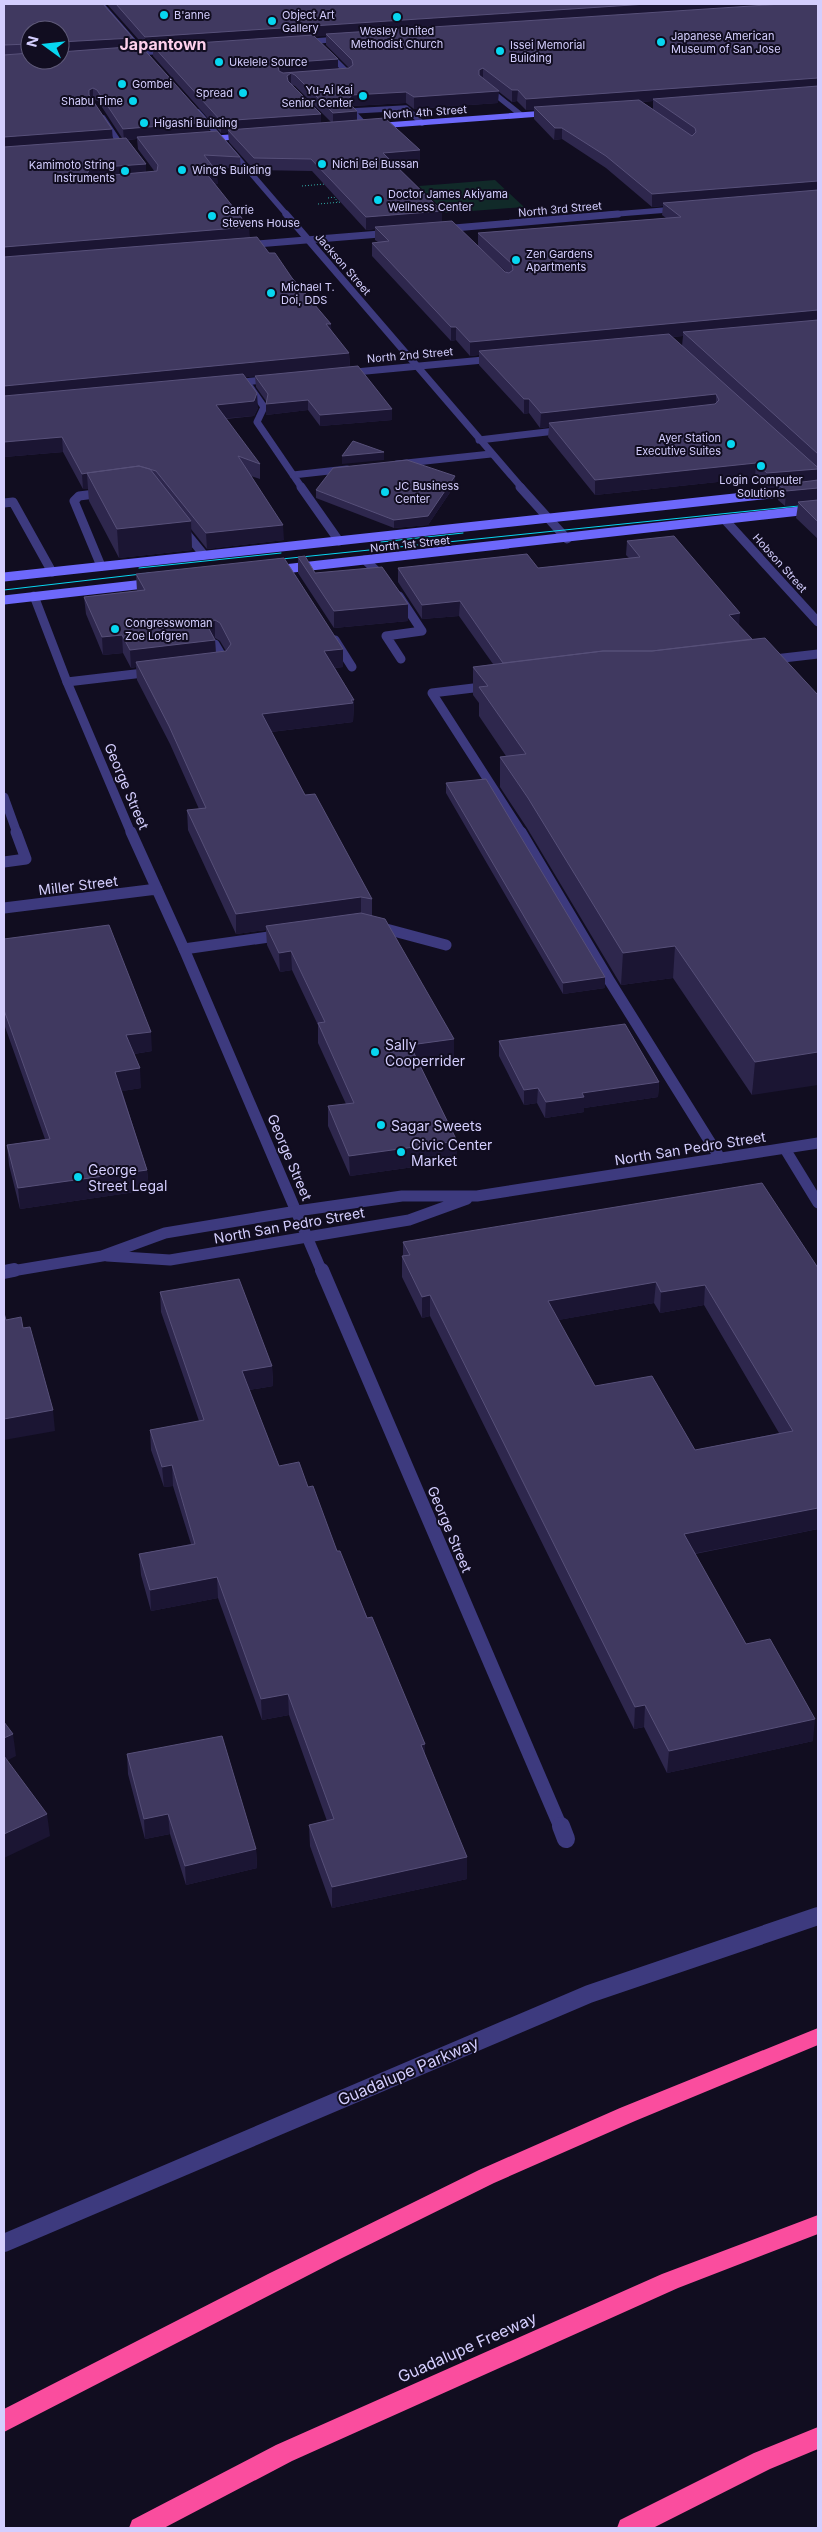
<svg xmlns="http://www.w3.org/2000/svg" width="822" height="2532" viewBox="0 0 822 2532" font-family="Inter,sans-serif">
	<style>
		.green { fill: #112a29 }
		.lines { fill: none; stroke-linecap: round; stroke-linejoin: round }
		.path { stroke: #31aea8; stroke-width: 1; stroke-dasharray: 1 2; stroke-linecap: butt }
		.service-far3 { stroke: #3d3a7e; stroke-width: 5.5 }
		.service-far2 { stroke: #3d3a7e; stroke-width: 7 }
		.service-far1 { stroke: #3d3a7e; stroke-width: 9 }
		.service { stroke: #3d3a7e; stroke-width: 11 }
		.minor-far5 { stroke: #3d3a7e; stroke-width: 5.5 }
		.minor-far4 { stroke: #3d3a7e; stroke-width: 7 }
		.minor-far3 { stroke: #3d3a7e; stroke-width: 9 }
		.minor-far2 { stroke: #3d3a7e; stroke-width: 11 }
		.minor-far1 { stroke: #3d3a7e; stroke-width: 14 }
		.minor { stroke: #3d3a7e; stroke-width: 18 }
		.tertiary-far5 { stroke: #3d3a7e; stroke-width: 5.5 }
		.tertiary-far4 { stroke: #3d3a7e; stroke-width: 7 }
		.tertiary-far3 { stroke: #3d3a7e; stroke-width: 9 }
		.tertiary-far2 { stroke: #3d3a7e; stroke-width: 11 }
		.tertiary-far1 { stroke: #3d3a7e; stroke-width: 14 }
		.tertiary { stroke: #3d3a7e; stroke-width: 18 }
		.secondary-far1 { stroke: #6d68fb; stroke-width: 5.5 }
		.secondary { stroke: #6d68fb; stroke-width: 9 }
		.motorway { fill: #fa4d9e; fill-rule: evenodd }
		.tram { stroke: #07d6f0; stroke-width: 1 }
		.wall { fill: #2e274d; fill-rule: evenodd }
		.shaded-wall { fill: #1b1533 }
		.building { fill: #403960; stroke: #575079; fill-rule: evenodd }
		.poi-dot { fill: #07d6f0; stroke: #110d20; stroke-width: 2 }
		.labels { text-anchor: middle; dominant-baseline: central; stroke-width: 4; stroke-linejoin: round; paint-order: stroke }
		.far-poi-label { font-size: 11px; fill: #d4cefe; stroke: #110d20; text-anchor: start }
		.far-street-label { font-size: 11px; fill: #d4cefe; stroke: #110d20 }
		.street-label { font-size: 14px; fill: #d4cefe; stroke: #110d20 }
		.poi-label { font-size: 14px; fill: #d4cefe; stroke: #110d20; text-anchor: start }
		.far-district-label { font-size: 16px; font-weight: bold; fill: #fed0ec; stroke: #110d20 }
		.near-street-label { font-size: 16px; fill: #d4cefe; stroke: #110d20 }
	</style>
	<rect width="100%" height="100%" fill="#110d20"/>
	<!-- green -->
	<path class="green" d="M495,180L524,207L446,213L419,186Z"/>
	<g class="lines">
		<!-- path -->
		<path class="path" d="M302,186L325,184
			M328,198L334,197L338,202
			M318,204L342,202"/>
		<!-- service-far3 -->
		<path class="service-far3" d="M327,52L349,74L341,75
			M486,87L521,115
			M103,118L121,145
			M367,127L352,111L406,108L422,123"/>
		<!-- service-far2 -->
		<path class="service-far2" d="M248,384L264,407L257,422L302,488
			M479,440L564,430
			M397,464L491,454
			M293,475L347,469"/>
		<!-- service-far1 -->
		<path class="service-far1" d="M301,487L339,541
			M4,503L13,502L52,572
			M182,528L204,555
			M365,560L385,579
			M101,566L74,501L79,496L103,493
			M399,596L422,631L386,636L401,659
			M335,640L352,667
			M215,644L226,663H224
			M766,660L818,654
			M67,682L152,672
			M490,686L432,693L522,833
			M4,797L17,833"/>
		<!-- service -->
		<path class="service" d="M521,832L609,980L720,1158
			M4,862L26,859L16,832
			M375,926L446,945
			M184,949L283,935"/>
		<!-- minor-far5 -->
		<path class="minor-far5" d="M302,42L342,39
			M130,53L170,51
			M603,215L679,209"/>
		<!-- minor-far4 -->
		<path class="minor-far4" d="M442,229L618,214
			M245,245L392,233
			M345,373L494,359
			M233,383L273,379"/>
		<!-- minor-far3 -->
		<path class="minor-far3" d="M725,520L818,622
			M34,596L67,682L131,833"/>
		<!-- minor-far2 -->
		<path class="minor-far2" d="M131,832L184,949L322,1272
			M4,908L157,889
			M785,1149L818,1203"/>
		<!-- minor-far1 -->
		<path class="minor-far1" d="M322,1270L561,1828"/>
		<!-- minor -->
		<path class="minor" d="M561,1826L566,1839"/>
		<!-- tertiary-far5 -->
		<path class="tertiary-far5" d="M101,4L149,59
			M198,112L287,215"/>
		<!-- tertiary-far4 -->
		<path class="tertiary-far4" d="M286,214L522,488"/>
		<!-- tertiary-far3 -->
		<path class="tertiary-far3" d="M520,487L567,539"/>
		<!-- tertiary-far2 -->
		<path class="tertiary-far2" d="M107,1256L170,1260L409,1220L467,1199
			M6,1272L102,1256L165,1233L297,1211L402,1196H477L818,1143"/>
		<!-- tertiary-far1 -->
		<path class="tertiary-far1" d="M4,1272L14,1270"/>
		<!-- tertiary -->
		<path class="tertiary" d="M4,2243L589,1994L818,1916"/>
		<!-- secondary-far1 -->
		<path class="secondary-far1" d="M375,126L550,113
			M206,139L246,136"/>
		<!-- secondary -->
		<path class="secondary" d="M275,570L818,509
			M4,577L818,489
			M4,600L153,583"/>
		<!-- motorway -->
		<path class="motorway" d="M818,2028V2045L635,2121L494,2183L338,2260L4,2432V2409L268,2274L479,2170L620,2108Z
			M818,2215V2234L678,2288L292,2461L164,2528H129L132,2520L276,2445L662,2274Z
			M818,2427V2449L770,2469L653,2528H617L620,2520L754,2453Z"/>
		<!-- tram -->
		<path class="tram" d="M381,542L463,533
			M272,560L818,504
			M139,568L281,553
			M4,590L150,573"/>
	</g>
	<!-- wall -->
	<path class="wall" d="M4,4L134,47L209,132L240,157L241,169L214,167L218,184H215L250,237L269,253L292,278L331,324V331L349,353L350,367L392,420L320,426L308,410L266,415V401L256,387L255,376L246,377L258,408L254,416L226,419L260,464V479L251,476L284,540L207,549L191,529L192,550L119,558L89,501L88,489H83L63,452L4,457ZM30,30L60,60H30ZM93,99L98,101L122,138L113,139L93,100ZM137,139L138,149L155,172H146V164L128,140Z
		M107,4H818V539L796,518L798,505L785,506L778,500L779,487L766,488L755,478L595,495L548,437L549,427L540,428L529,413L524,414L479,365V355L470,356L456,340L451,341L372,256V243L378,242L375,240V229L366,230L312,171L254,170L229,142L228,132L221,133L153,56V47L146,48ZM314,36H326V45L349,68H338V59ZM292,85L295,86L331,122L321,123V114ZM498,91L512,102L517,101L526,110H534V119L554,140L562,139L606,168L652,207L663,206L662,215L666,218L478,233V246L506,272H505L442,222V211L394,164L420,162L357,120V111L352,106L406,103L414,109L498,103ZM653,101V109L642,102ZM683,336L682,346L672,337Z
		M455,476V485L428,525L394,528L316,498V490Z
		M627,541L739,626L752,639L818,695L752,1095L673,978L621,985L527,828L500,787V757L506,756L479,716V703L473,695V667L493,664L459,616L422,619L398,582V568H538L629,558L626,555Z
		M298,557L315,573L408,604V621L334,628L298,573Z
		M136,574L343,649V667L335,668L354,700L353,722L271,732L305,795L372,899V916L454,1059L419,1064L457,1141L456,1161L350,1176L328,1126V1106L346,1104L318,1043V1025L292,970L280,972L267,945L266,930L236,934L188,830L187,810L199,809L170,744L137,680L136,667L131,668L123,653L103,655L86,614L84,597L137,591ZM214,638H215L220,641L226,651L216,652L215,640Z
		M446,783L605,988L563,994L446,793Z
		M4,939L152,1051L134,1054L141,1088L122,1091L147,1170L149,1190L20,1209L9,1165L7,1145L45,1139L4,1024Z
		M499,1041L659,1082L658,1097L584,1108V1112L545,1118L537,1103L524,1105L499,1056Z
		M403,1242L818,1268V1529L695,1554L746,1644L813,1741L667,1773L644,1727L634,1729L430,1316L422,1318L402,1277V1256H403ZM654,1303L660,1313L704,1305L779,1433L695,1450L595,1386L558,1320Z
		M160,1292L272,1366L273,1386L249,1390L279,1466L308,1487L425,1744V1755L467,1879L332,1908L310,1846L309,1825L327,1821L289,1715L262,1720L218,1598L151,1611L141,1575L139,1554L191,1544L173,1486L164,1487L151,1450L150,1430L199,1421L161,1312Z
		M127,1754L256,1849L257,1868L186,1885L170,1834L145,1839L128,1774Z"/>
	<!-- shaded-wall -->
	<path class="shaded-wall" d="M647,4H803L326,34V36L154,47L153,46V47L146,48L145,37Z
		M133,38L134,48L60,53V42Z
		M338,59V70L291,74V84L279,77L278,66L282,63Z
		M483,68V79L479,81V70Z
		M818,78V89L653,99V101L536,109L534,107V110H526V99Z
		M93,88V99L90,101V106L89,90Z
		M512,90H518L517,101L512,102Z
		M499,91L498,103L414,109V97Z
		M406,92V103L352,106L357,111V123L333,125V113L347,101L352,95Z
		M321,114V126L228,130V132L221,133V121Z
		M209,122V134L137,137V139L124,140L123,129Z
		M555,128H562V139L554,140Z
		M112,129L113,141L4,149V137Z
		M420,150V162L383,165V153Z
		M146,164V176L91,180L87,174L90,168Z
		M217,172L218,184L206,185V173Z
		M818,181V193L663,203V206L652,207V194Z
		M442,211V224L375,227V229L366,230V217Z
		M249,227L250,239L4,260V247Z
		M818,310V324L683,332V336L482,354L479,351V355L470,356V342Z
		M326,324H331L332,337Z
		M451,327H456V340L451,341Z
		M349,353L350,367L4,401V386Z
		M257,393L258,408L254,416L217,419L216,405Z
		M716,394V408L549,423V427L540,428L541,413Z
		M524,399H529V413L524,414Z
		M308,400V410L266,415V404Z
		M392,409V420L320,426V415Z
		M62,437L63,452L4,457V442Z
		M384,452V460L342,464V456Z
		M756,463L755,478L595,495V480Z
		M818,469V484L779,485V487L766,488L767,473Z
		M82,474H87L88,489H83Z
		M455,476V485L428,525L394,528V520Z
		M818,488L817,503L798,502V505L785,506L786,491Z
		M191,521L192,550L119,558L117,529Z
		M283,525L284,540L207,549L206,533Z
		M460,601L459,616L422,619V605Z
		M408,604V621L334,628V611Z
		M740,613L739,628L729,615Z
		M215,620V638L210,641L215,640L216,658L136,662V667L131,668L130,650L208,627L209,623Z
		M122,635L123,653L103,655L102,637Z
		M343,649V667L325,669L324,651Z
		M354,700L353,722L262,733V714Z
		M361,897V917L266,926V930L236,934V914Z
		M675,946L673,978L621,985L623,953Z
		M291,951L292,970L280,972L279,953Z
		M605,977V988L563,994V983Z
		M151,1032L152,1051L127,1055L126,1035Z
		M454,1039V1059L410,1065V1045Z
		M818,1052V1085L752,1095L755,1062Z
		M140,1068L141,1088L117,1092L115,1072Z
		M659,1082L658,1097L584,1108V1112L545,1118L546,1102L582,1093Z
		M538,1088L537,1103L524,1105V1090Z
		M457,1141L456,1161L350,1176L349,1156Z
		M147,1170L149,1190L20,1209L18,1188Z
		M656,1282L654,1303L547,1322L548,1301Z
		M705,1285L704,1305L660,1313L661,1292Z
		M430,1295V1316L422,1318V1297Z
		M272,1366L273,1386L243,1391L242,1371Z
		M53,1410L55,1431L4,1440V1419Z
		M172,1465L173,1486L164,1487L162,1467Z
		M818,1508V1529L682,1556L684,1534Z
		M217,1577L218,1598L151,1611L150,1590Z
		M288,1694L289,1715L262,1720L261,1699Z
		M645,1705L644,1727L634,1729L635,1707Z
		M815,1719L813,1741L667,1773L669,1751Z
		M13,1734L16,1756L4,1762V1738Z
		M425,1744V1766L421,1745Z
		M47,1814L50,1836L4,1858V1834Z
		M168,1814L170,1834L145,1839L144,1819Z
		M256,1849L257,1868L186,1885L185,1866Z
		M467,1857V1879L332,1908V1887Z"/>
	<!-- building -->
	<path class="building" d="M4,4H103L133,38L60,42V30H30V45L29,44L4,45Z
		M116,4H647L145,37Z
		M782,4H818V78L526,99L518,90H512L483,68L479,70V75L499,91L414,97L406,92L352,95L347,101L357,111L333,113L295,75L291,73L287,76L288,81L321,114L221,121L153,46L313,35L338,59L282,63L278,66L279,71L283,73L349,68L353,65L352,60L326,34Z
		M141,46L209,122L123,129L97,90L93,88L89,90V95L112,129L4,137V55L30,53V60H60V52Z
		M818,86V181L652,194L606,156L562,128H555L534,107L639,100L692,136L696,132L695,128L653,99Z
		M385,118L420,150L383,153L442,211L366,217L311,159L254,158L228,130Z
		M217,131L240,157L204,155L217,172L206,173L249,227L4,247V147L126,138L146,164L90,168L87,174L92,177L157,171L158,165L137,137Z
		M818,190V310L470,342L456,327H451L372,243L389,241L375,227L452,221L505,272L509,273L513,270L512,264L478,233L681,217L663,203Z
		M257,237L269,253H275L292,278L331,324H326L349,353L4,386V257Z
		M818,320V454L683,332Z
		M669,334L816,466L818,467V469L767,473L756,463L595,480L549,423L715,404L719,400L716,394L541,413L529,399H524L479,351Z
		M358,366L392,409L320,415L308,400L266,404L268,394L255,376Z
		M243,374L257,393L254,401L216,405L260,464L238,456L283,525L206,533L156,471L139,466L87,473L82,474L62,437L4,442V396Z
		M353,441L384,452L342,456Z
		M407,460L455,476L428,516L394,520L316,490L333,468Z
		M139,466L150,469L191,521L117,529L87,473Z
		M818,480V488L786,491L779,485Z
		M818,500V522L798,502Z
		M674,536L740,613L729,615L752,639L652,651H603L503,663L460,601L422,605L398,568L527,554L538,568L640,557L627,541Z
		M305,556L315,573L382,567L408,604L334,611L298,557Z
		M284,558L343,649L324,651L354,700H351L353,703L262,714L305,795L315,794L372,899L361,897L236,914L187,810L206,808L169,726L136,662L226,651L231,644L220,623L215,620L209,623L208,627L215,640L130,650L122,635L102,637L84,597L145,590L136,574Z
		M765,638L818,695V1052L755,1062L675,946L623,953L528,798L500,757L526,754L479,687L488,686L473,667L603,651H652Z
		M486,779L605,977L563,983L446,783Z
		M361,913L385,919L454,1039L410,1045L457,1141L349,1156L328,1106L354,1103L318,1023L325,1022L291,951L279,953L266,926Z
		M109,925L151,1032L126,1035L140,1068L115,1072L147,1170L18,1188L7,1145L50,1139L4,1010V939Z
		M625,1024L659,1082L582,1093L584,1097L546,1102L538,1088L524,1090L499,1041Z
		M762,1183L818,1268V1508L684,1534L746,1644L770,1639L815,1719L669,1751L645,1705L635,1707L430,1295L422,1297L402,1256L410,1255L403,1242ZM656,1282L661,1292L705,1285L793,1431L695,1450L652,1376L595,1386L548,1301Z
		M239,1279L272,1366L242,1371L279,1466L299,1462L308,1487L313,1486L337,1551H340L367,1618L372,1617L425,1744L421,1745L467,1857L332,1887L309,1825L334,1819L288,1694L261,1699L217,1577L150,1590L139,1554L195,1544L172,1465L162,1467L150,1430L204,1420L160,1292Z
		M4,1313L6,1320L21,1317L23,1328L30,1327L53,1410L4,1419Z
		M4,1722L13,1734L4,1738Z
		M222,1736L256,1849L185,1866L168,1814L144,1819L127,1754Z
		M4,1756L47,1814L4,1834Z"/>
	<!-- markers -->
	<g class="poi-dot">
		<circle cx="164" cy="15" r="5"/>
		<circle cx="397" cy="17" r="5"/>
		<circle cx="272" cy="21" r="5"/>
		<circle cx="661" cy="42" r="5"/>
		<circle cx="500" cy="51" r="5"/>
		<circle cx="219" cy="62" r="5"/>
		<circle cx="122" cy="84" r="5"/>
		<circle cx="243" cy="93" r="5"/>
		<circle cx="363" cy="96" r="5"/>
		<circle cx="133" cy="101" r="5"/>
		<circle cx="144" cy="123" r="5"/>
		<circle cx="322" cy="164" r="5"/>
		<circle cx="182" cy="170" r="5"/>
		<circle cx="125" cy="171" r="5"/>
		<circle cx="378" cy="200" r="5"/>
		<circle cx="212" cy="216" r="5"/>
		<circle cx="516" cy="260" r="5"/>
		<circle cx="271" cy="293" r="5"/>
		<circle cx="731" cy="444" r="5"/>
		<circle cx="761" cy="466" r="5"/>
		<circle cx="385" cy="492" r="5"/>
		<circle cx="115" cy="629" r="5"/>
		<circle cx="375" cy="1052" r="5"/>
		<circle cx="381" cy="1125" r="5"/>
		<circle cx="401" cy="1152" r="5"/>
		<circle cx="78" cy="1177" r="5"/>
	</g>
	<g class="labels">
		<!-- far-poi labels -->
		<g class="far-poi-label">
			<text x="174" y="15">B'anne</text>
			<text x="282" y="15">Object Art<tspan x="282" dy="13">Gallery</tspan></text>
			<text x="397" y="31" text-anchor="middle">Wesley United<tspan x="397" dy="13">Methodist Church</tspan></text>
			<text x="671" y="36">Japanese American<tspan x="671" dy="13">Museum of San Jose</tspan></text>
			<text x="510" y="45">Issei Memorial<tspan x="510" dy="13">Building</tspan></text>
			<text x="229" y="62">Ukelele Source</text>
			<text x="132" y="84">Gombei</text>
			<text x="353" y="90" text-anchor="end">Yu-Ai Kai<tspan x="353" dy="13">Senior Center</tspan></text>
			<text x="233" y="93" text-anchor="end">Spread</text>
			<text x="123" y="101" text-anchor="end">Shabu Time</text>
			<text x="154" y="123">Higashi Building</text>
			<text x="332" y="164">Nichi Bei Bussan</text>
			<text x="115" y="165" text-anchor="end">Kamimoto String<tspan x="115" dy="13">Instruments</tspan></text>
			<text x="192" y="170">Wing’s Building</text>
			<text x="388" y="194">Doctor James Akiyama<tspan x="388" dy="13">Wellness Center</tspan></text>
			<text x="222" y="210">Carrie<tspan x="222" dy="13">Stevens House</tspan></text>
			<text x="526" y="254">Zen Gardens<tspan x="526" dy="13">Apartments</tspan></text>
			<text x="281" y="287">Michael T.<tspan x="281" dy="13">Doi, DDS</tspan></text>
			<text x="721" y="438" text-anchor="end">Ayer Station<tspan x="721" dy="13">Executive Suites</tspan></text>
			<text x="761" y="480" text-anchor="middle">Login Computer<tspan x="761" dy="13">Solutions</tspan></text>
			<text x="395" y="486">JC Business<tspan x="395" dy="13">Center</tspan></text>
			<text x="125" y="623">Congresswoman<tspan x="125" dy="13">Zoe Lofgren</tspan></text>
		</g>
		<!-- far-street labels -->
		<g class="far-street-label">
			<text transform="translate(425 112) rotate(-4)">North 4th Street</text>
			<text transform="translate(560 209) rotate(-5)">North 3rd Street</text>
			<text transform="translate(343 264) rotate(49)">Jackson Street</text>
			<text transform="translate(410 355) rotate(-5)">North 2nd Street</text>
			<text transform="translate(410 544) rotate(-6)">North 1st Street</text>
			<text transform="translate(780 563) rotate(48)">Hobson Street</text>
		</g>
		<!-- street labels -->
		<g class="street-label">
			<text transform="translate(127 786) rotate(67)">George Street</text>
			<text transform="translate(78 885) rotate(-7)">Miller Street</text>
			<text transform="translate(690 1148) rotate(-9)">North San Pedro Street</text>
			<text transform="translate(290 1157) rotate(67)">George Street</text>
			<text transform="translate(289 1225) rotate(-10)">North San Pedro Street</text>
			<text transform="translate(450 1529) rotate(67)">George Street</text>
		</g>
		<!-- poi labels -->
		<g class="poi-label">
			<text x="385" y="1044">Sally<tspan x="385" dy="16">Cooperrider</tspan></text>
			<text x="391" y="1125">Sagar Sweets</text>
			<text x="411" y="1144">Civic Center<tspan x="411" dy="16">Market</tspan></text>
			<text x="88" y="1169">George<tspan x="88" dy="16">Street Legal</tspan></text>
		</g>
		<!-- far-district labels -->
		<g class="far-district-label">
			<text x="163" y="44">Japantown</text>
		</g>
		<!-- near-street labels -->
		<g class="near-street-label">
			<text transform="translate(408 2071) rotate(-23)">Guadalupe Parkway</text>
			<text transform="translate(467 2347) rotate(-24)">Guadalupe Freeway</text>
		</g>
	</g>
	<!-- border -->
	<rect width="822" height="2532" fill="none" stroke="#d4cefe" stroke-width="10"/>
	<!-- north arrow -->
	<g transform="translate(45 45) rotate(285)"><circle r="24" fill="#110d20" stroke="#5f5a79"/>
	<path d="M0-4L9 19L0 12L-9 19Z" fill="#07d6f0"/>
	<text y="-8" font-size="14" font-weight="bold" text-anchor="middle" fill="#d4cefe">N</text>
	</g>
</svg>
